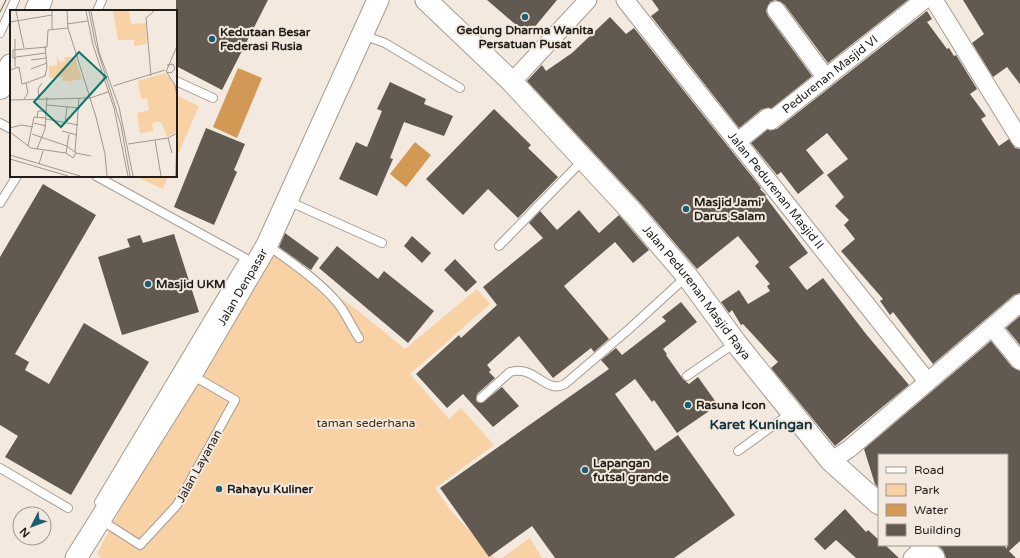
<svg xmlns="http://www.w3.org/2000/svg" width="1020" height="558" viewBox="0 0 1020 558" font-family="'Varela Round',sans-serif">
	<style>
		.green { fill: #f8d1a4 }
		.water { fill: #d19953 }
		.building { fill: #625950 }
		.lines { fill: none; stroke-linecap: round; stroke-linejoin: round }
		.service-casing { stroke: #a69c92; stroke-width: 10 }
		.minor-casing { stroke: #a69c92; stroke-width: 19 }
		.tertiary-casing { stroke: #a69c92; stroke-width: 23 }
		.primary-casing { stroke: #a69c92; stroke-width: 24 }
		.service { stroke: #fff; stroke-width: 8 }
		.minor { stroke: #fff; stroke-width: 17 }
		.tertiary { stroke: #fff; stroke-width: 21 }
		.primary { stroke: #fff; stroke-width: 22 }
		.tram { stroke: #625d57; stroke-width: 1 }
		.poi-dot { fill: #1c5f73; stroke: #f3e9de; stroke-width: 1.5 }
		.labels { text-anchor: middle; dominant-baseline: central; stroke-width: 4; stroke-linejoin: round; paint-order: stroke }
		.poi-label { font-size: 12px; font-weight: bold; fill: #211e1a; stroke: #f3e9de; text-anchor: start }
		.street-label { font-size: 12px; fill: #211e1a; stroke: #f3e9de }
		.park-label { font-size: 12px; fill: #452e0f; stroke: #f3e9de }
		.quarter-label { font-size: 14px; font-weight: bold; fill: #13323c; stroke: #f3e9de }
		.inset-river { fill: none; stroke: #d19953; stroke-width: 2 }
		.inset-road { fill: none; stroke: #9f9890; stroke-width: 1 }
		.view { fill: #0f766e; fill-opacity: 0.15; stroke: #0f766e; stroke-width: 2 }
		.inset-edge { fill: none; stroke: #211e1a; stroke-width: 2 }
	</style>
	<rect width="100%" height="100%" fill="#f3e9de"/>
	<!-- green -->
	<path class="green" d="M176,95L199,106L176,159Z
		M135,176H168L163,189Z
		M268,249L356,309L405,349L477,289L490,304L410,374L449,419L461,408L494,445L435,488L451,511L495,558H101L97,554L131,488Z
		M530,538L542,558H502Z"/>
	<!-- water -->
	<path class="water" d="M238,68L262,78L237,138L213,127Z
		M415,142L431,155L406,187L390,174Z"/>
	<!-- building -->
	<path class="building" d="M176,0H268L222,90L176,66Z
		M487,0H557L528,35Z
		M652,0H908L828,63L784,4L775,0L770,2L766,11L768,16L812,76L772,108L762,109L739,128L651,16L659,10Z
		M963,0H1020V84L1007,67L993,77L972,43L984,34Z
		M927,11L932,19L927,22L947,49L949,48L954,56L956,55L977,89L970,94L986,116L981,119L999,146L1009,139L1015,148L1020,149V293L1014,295L933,364L893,312L890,315L880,301L883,299L841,251L855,239L844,225L849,220L835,206L844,197L827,175L848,159L827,133L806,150L824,173L798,194L781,172L777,175L751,143L767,130L777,129Z
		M610,17L626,34L634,28L761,188L760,189L766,195L765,196L808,253L789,267L805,288L807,290L823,278L866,334L909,385L835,446L771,368L778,362L743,324L741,325L732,310L729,313L721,302L739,290L748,304L770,291L767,286L770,284L755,266L759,262L738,236L697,269L643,206L527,81L542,65L546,71L572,53Z
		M390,82L426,99L424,104L453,116L444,136L404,122L390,158L393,159L377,196L339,179L356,142L367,147L382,111L377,109Z
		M494,109L531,145L528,148L558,177L518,218L488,189L463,215L426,179Z
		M206,128L245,144L234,170L237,172L214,225L174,207Z
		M43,184L96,215L15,354L29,362L25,370L49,384L84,323L149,362L71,495L5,457L18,436L0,425V257Z
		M579,210L599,233L619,215L649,250L633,263L615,242L564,286L609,339L594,352L591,348L553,378L519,336L487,365L491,370L489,372L495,378L477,394L476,399L477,402L482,403L502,387L519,406L493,427L463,394L447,408L416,374L459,335L461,338L497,305L483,287L543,238L529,223L540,211L557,230Z
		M285,233L319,258L311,270L279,247Z
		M174,234L199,312L122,335L98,257L130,247L127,239L140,235L143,243Z
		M412,236L431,253L422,263L404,246Z
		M337,246L378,279L384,271L434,311L408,343L319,268Z
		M455,259L477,282L466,292L444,270Z
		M681,302L697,322L663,349L667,354L666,355L683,379L689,384L698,377L718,405L677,433L654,400L652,402L635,379L615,394L655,451L678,435L735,515L674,558H555L532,526L489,557L440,488L609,369L601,360L616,348L622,355L666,321L662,317Z
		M1020,316V345L1006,328Z
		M991,341L1012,367L1020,371V541L1009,551L1016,558H946L943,550L938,545H1004L1007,549V455H879L878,487L875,484L864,449Z
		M845,509L866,532L868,530L879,540V545H885L899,558H856L836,540L825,550L814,539Z"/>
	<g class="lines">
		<defs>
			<path id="service" d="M97,11L102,0
				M0,33L15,0
				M363,35L385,43L460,88
				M176,81L213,98
				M0,123L11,129
				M96,176L245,258L99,502L108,508
				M288,201L382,243
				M0,203L17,176
				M267,245C289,260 328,287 342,309C348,318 353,329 359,338
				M499,246L583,160
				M687,376L735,343
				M481,398L510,372C534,364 546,395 565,384L628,330L686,277
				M738,451L792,412
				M0,468L68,508
				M101,520L140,545L177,505L235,400L192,375"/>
			<g id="minor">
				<path id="s1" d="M625,0L927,381"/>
				<path d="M934,0L1020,139"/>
				<path d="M776,10L826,78"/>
				<path d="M512,82L588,0"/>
				<path id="s2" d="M737,142L768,117L771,121L924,0"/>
				<path d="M992,327L1020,361"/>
				<path d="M831,461L849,449L1020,303"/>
				<path d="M912,558L923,548"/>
			</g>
			<g id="tertiary">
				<path id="s3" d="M426,0L512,82L634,214L687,276L736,343L831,461L879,504"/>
				<path d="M921,545L934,558"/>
				<path id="s4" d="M76,558L191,375L267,245L378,0"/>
			</g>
			<path id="primary" d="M36,11L41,0
				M0,88L11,65"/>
		</defs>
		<!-- service casing -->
		<use href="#service" class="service-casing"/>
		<!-- minor casing -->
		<use href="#minor" class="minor-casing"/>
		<!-- tertiary casing -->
		<use href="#tertiary" class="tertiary-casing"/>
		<!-- primary casing -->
		<use href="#primary" class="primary-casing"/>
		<!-- service -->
		<use href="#service" class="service"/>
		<!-- minor -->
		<use href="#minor" class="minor"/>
		<!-- tertiary -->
		<use href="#tertiary" class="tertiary"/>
		<!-- primary -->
		<use href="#primary" class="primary"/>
		<!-- tram -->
		<path class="tram" d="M0,12L6,0"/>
	</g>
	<!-- markers -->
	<g class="poi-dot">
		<circle cx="525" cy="17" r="4"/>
		<circle cx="212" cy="39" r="4"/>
		<circle cx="686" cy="209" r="4"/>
		<circle cx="148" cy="284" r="4"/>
		<circle cx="688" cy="405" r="4"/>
		<circle cx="585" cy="470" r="4"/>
		<circle cx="219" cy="489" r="4"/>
	</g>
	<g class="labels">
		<!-- poi labels -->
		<g class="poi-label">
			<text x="525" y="30" text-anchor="middle">Gedung Dharma Wanita<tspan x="525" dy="14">Persatuan Pusat</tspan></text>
			<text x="220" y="32">Kedutaan Besar<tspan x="220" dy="14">Federasi Rusia</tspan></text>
			<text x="694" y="202">Masjid Jami'<tspan x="694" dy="14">Darus Salam</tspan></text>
			<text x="156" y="284">Masjid UKM</text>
			<text x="696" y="405">Rasuna Icon</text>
			<text x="593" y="463">Lapangan<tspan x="593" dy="14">futsal grande</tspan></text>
			<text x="227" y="489">Rahayu Kuliner</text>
		</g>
		<!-- street labels -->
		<g class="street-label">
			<text stroke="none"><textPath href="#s2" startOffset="120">Pedurenan Masjid VI</textPath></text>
			<text stroke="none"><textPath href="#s1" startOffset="243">Jalan Pedurenan Masjid II</textPath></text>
			<text stroke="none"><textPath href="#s4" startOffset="318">Jalan Denpasar</textPath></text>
			<text stroke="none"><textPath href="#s3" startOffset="399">Jalan Pedurenan Masjid Raya</textPath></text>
			<text transform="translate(199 466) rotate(-61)">Jalan Layanan</text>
		</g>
		<!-- park labels -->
		<g class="park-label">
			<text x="366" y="423">taman sederhana</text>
		</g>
		<!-- quarter labels -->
		<g class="quarter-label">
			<text x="761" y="424">Karet Kuningan</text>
		</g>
	</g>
	<!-- overview -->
	<g transform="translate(10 10)">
		<rect width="167" height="167" fill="#f3e9de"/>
		<path d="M103,1H119L121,14L136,13L137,34L124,36V30H108ZM47,46L50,52L55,51L54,47H65L72,69L61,71V77L60,71H52L53,67L39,68V56L47,55ZM155,63L166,76L167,121L157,127L151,112H148L142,113L143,121L130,123L127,103L139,100L137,88L131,89L128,71Z" fill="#f8d1a4"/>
		<path class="inset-river" d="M166,166L167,140"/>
		<path class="inset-road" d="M6,1L14,38M42,1V19M57,1L58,18L86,107L95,144L97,166M76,1L83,35L104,98L118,166M79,1L85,32L111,115L120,166M81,1L89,42L109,97L123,166M0,12L42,5M57,14L78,11M5,29V57M6,47L36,43M6,48H3V40L37,37L38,20L58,18M21,50L36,48M21,59L37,53M0,60L9,57L12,74L16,73M156,62L167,36M156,62L161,63L165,59L163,54L157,55M157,63L165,75L167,86M141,66L136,8L144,1M103,76L155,60M29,88L28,79L32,73M14,89L18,83L16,73L35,66L37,57L35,36M0,90L80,88L98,82M37,95L70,98M27,107L28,101H36M36,109L68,115M24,113L36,116M55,113L57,97M0,118L11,115L23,117M52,121L67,125M0,122L21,138L56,143L63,148L66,143M22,124L57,136L66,143L81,146M158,128L162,143M145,130L151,166M118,134L158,128L167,123M18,136L24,107L36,108M27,139L35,119L37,87M65,142L69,88M56,143L59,124M0,145L70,166M0,149L58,166M29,154L33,141"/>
		<path class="view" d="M69,42L96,67L51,117L24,92Z"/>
		<rect width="167" height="167" class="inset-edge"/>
	</g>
	<!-- legend -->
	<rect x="878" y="454" width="130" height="92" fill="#f3e9de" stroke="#9f9890"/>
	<rect x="886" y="467" width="20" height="6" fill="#ffffff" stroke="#9f9890"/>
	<text x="914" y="474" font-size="12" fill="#211e1a">Road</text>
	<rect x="886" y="484" width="20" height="12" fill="#f8d1a4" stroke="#9f9890"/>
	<text x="914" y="494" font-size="12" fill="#211e1a">Park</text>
	<rect x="886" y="504" width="20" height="12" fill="#d19953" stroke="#9f9890"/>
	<text x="914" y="514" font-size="12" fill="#211e1a">Water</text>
	<rect x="886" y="524" width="20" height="12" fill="#625950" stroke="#9f9890"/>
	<text x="914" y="534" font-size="12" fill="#211e1a">Building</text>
	<!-- north arrow -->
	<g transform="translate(32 526) rotate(228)"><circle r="19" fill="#f3e9de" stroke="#9f9890"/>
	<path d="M0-3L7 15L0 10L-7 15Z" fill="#1c5f73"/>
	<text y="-6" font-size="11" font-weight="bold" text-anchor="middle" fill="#211e1a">N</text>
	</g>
</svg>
